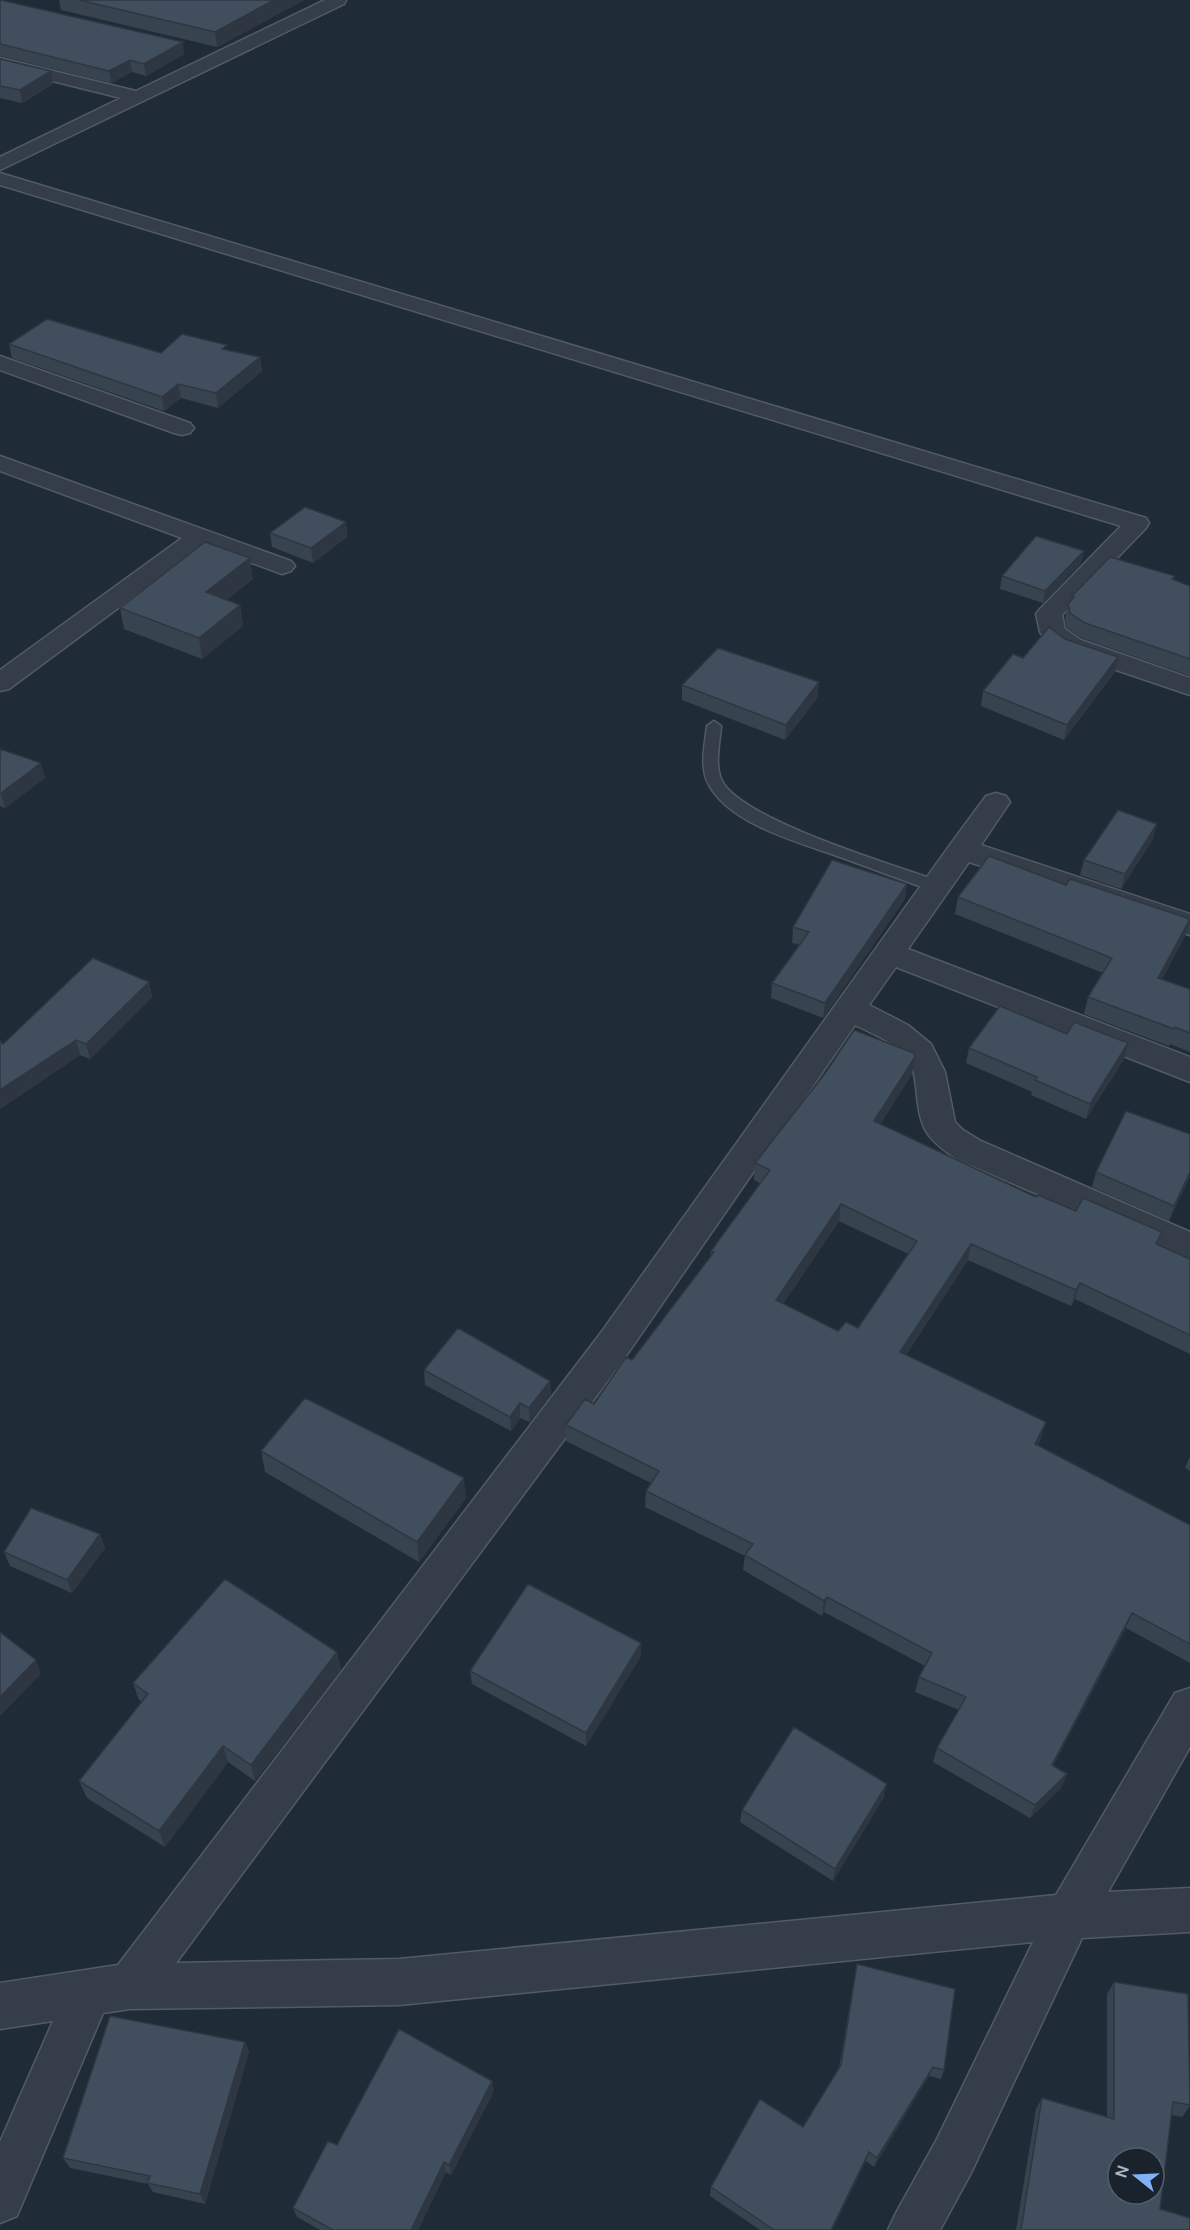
<svg xmlns="http://www.w3.org/2000/svg" width="1190" height="2230" viewBox="0 0 1190 2230" font-family="Manrope,sans-serif">
	<style>
		.lines { fill: none; stroke-linecap: round; stroke-linejoin: round }
		.lane-casing { stroke: #515b66; stroke-width: 3 }
		.street-casing { stroke: #515b66; stroke-width: 3 }
		.lane { fill: #343d48; fill-rule: evenodd }
		.street { fill: #343d48; fill-rule: evenodd }
		.wall { fill: #384350; fill-rule: evenodd }
		.shaded-wall { fill: #2e3741 }
		.building { fill: #414e5d; stroke: #2e3741; stroke-width: 1.5; fill-rule: evenodd }
	</style>
	<rect width="100%" height="100%" fill="#202b38"/>
	<g class="lines">
		<defs>
			<path id="lane" d="M714,721L721,726C720,742 714,765 722,781C742,820 896,866 942,882L944,886L942,890H930C900,879 870,868 840,857C799,842 731,825 709,785C699,768 705,744 707,726Z"/>
			<path id="street" d="M325,0H346L344,4L0,170V157L121,98L0,68V58L136,91Z
				M0,173L1146,518L1149,523L1146,528L1062,615L1065,629L1081,640L1190,678V695L1063,652L1044,638L1040,632L1036,614L1040,609L1121,526L0,185Z
				M0,356L190,423L194,428L190,433L182,435L174,433L0,370Z
				M0,456L291,561L295,566L291,571L282,574L203,545L9,689L0,691V670L182,538L0,471Z
				M996,793L1006,796L1010,802L981,845L1190,914V935L969,862L908,949L1190,1057V1082L896,967L869,1005L908,1025L931,1044L945,1072L955,1122L963,1130L981,1141L1190,1232V1261L957,1159C923,1137 920,1127 916,1087C915,1079 914,1068 909,1061C898,1043 873,1034 855,1025L626,1356L176,1963L399,1959L1056,1895L1175,1693L1190,1688V1747L1108,1892L1190,1888V1932L1082,1938L971,2173L940,2230H888L896,2213L937,2139L1033,1942L399,2005L130,2009L103,2013L17,2216L0,2223V2142L53,2021L0,2029V1983L118,1965L600,1334L952,842L986,796Z"/>
		</defs>
		<!-- lane casing -->
		<use href="#lane" class="lane-casing"/>
		<!-- street casing -->
		<use href="#street" class="street-casing"/>
		<!-- lane -->
		<use href="#lane" class="lane"/>
		<!-- street -->
		<use href="#street" class="street"/>
	</g>
	<!-- wall -->
	<path class="wall" d="M0,0L184,54L146,76L132,72L111,83L0,56Z
		M59,0H304L217,47L61,10Z
		M0,59L51,71L53,84L22,103L0,98Z
		M9,344L161,353L228,350L260,357L262,371L218,408L181,398L164,411L12,358Z
		M346,522L347,537L313,563L272,547L270,533Z
		M1081,563L1043,603L1000,589L1002,576Z
		M1175,576L1174,579L1190,586V676L1082,638L1067,628L1065,619L1068,604L1070,601L1071,597Z
		M253,579L226,600L240,605L243,626L202,659L124,629L120,608Z
		M1065,639L1115,672L1064,740L981,706L983,691L1023,658Z
		M682,685L818,697L785,740L682,700Z
		M0,749L45,778L5,808L0,806Z
		M1153,839L1121,889L1080,875L1084,860Z
		M907,884L905,899L823,1018L771,998L772,983L800,945L792,943L793,927Z
		M958,897L1185,936L1162,979L1190,989V1052L1170,1044L1169,1046L1084,1014L1088,997L1103,973L955,914Z
		M149,982L152,997L90,1059L80,1055L0,1109V1041L3,1044Z
		M1067,1034L1128,1043L1124,1059L1086,1119L1031,1095L1032,1092L966,1063L969,1048Z
		M912,1074L880,1124L1036,1197L1076,1211L1162,1232L1158,1245L1190,1259V1354L1075,1299L1071,1306L968,1260L906,1355L1041,1438L1038,1445L1190,1525V1663L1126,1628L1053,1766L1067,1774L1061,1788L1030,1818L933,1762L937,1748L959,1710L915,1692L919,1677L925,1666L824,1612L822,1616L743,1570L745,1556L645,1507L646,1491L651,1483L566,1441V1425L594,1404L632,1360L710,1257L711,1251L760,1183L754,1180L755,1163ZM839,1221L908,1254L858,1328L838,1331L783,1304Z
		M1096,1172L1190,1176L1169,1221L1092,1187Z
		M424,1370L550,1381L551,1395L530,1422L520,1418L511,1431L425,1385Z
		M261,1451L466,1498L419,1562L265,1472Z
		M1190,1456V1471L1185,1468Z
		M100,1534L105,1548L72,1593L10,1566L4,1552Z
		M641,1643V1656L586,1746L472,1684L470,1671Z
		M337,1652L341,1670L255,1781L228,1762L165,1847L87,1798L79,1781L142,1702L139,1700L133,1683Z
		M884,1797L833,1881L740,1822L742,1810Z
		M857,1964L944,2070L941,2079L929,2076L874,2167L866,2161L832,2230H760L710,2196L711,2187L803,2127L839,2068L855,1974Z
		M1114,1982L1190,2106L1182,2117L1171,2115L1160,2209L1190,2230H1016L1036,2109L1042,2098L1107,2117V1994Z
		M245,2042L249,2052L205,2204L153,2192L148,2184L70,2168L63,2158Z
		M494,2091L451,2175L446,2172L418,2230H320L297,2217L293,2208L337,2145Z"/>
	<!-- shaded-wall -->
	<path class="shaded-wall" d="M274,0H304L217,47L215,32Z
		M183,42L184,54L146,76L144,64Z
		M130,60L132,72L111,83L109,71Z
		M51,71L53,84L22,103L20,90Z
		M260,357L262,371L218,408L216,393Z
		M178,384L181,398L164,411L162,397Z
		M346,522L347,537L313,563L311,548Z
		M1084,551L1081,563L1043,603L1045,591Z
		M250,558L253,579L209,613L206,592Z
		M240,605L243,626L202,659L199,638Z
		M1118,657L1115,672L1064,740L1067,725Z
		M819,682L818,697L785,740L786,725Z
		M41,763L45,778L5,808L1,793Z
		M1157,824L1153,839L1121,889L1125,874Z
		M907,884L905,899L823,1018L825,1003Z
		M1190,919L1185,936L1154,995L1158,978Z
		M149,982L152,997L90,1059L86,1044Z
		M76,1040L80,1055L0,1109V1090Z
		M1128,1043L1124,1059L1086,1119L1090,1104Z
		M915,1057L912,1074L872,1138L874,1121Z
		M1190,1172V1176L1169,1221L1174,1206Z
		M841,1204L839,1221L774,1317L776,1300Z
		M971,1244L968,1260L897,1368L900,1352Z
		M1080,1283L1075,1299L1071,1306L1076,1290Z
		M550,1381L551,1395L530,1422L529,1408Z
		M520,1403V1418L511,1431L510,1417Z
		M1046,1422L1041,1438L1030,1459L1035,1444Z
		M464,1478L466,1498L419,1562L417,1542Z
		M100,1534L105,1548L72,1593L67,1580Z
		M827,1597L824,1612L822,1616L824,1601Z
		M1132,1613L1126,1628L1046,1779L1052,1765Z
		M641,1643V1656L586,1746V1733Z
		M337,1652L341,1670L255,1781L251,1765Z
		M36,1660L41,1674L0,1716V1697Z
		M223,1746L228,1762L165,1847L159,1831Z
		M1067,1774L1061,1788L1030,1818L1035,1805Z
		M887,1784L884,1797L833,1881L835,1869Z
		M245,2042L249,2052L205,2204L200,2194Z
		M933,2067L929,2076L874,2167L877,2158Z
		M492,2081L494,2091L451,2175L449,2165Z
		M869,2152L866,2161L832,2230H831Z
		M444,2162L446,2172L418,2230H411Z"/>
	<!-- building -->
	<path class="building" d="M0,0H1L183,42L144,64L130,60L109,71L0,44Z
		M79,0H274L215,32Z
		M0,59L51,71L20,90L0,86Z
		M47,319L161,353L182,334L227,345L222,349L260,357L216,393L178,384L162,397L9,344Z
		M305,507L346,522L311,548L270,533Z
		M1036,536L1084,551L1045,591L1002,576Z
		M205,542L250,558L206,592L240,605L199,638L120,608Z
		M1110,557L1175,576L1172,579L1190,586V659L1085,623L1070,613L1068,604L1074,597H1071Z
		M1049,627L1065,639L1118,657L1067,725L983,691L1013,654L1023,658Z
		M718,648L819,682L786,725L682,685Z
		M0,749L41,763L1,793H0Z
		M1118,810L1157,824L1125,874L1084,860Z
		M989,856L1066,885L1070,879L1190,919L1158,978L1190,989V1033L1175,1027L1174,1029L1088,997L1112,958L958,897Z
		M832,860L907,884L825,1003L772,983L809,932L793,927Z
		M93,958L149,982L86,1044L76,1040L0,1090V1041L3,1044Z
		M1000,1006L1067,1034L1074,1022L1128,1043L1090,1104L1035,1080L1037,1077L969,1048Z
		M854,1030L914,1053L915,1057L874,1121L1036,1197L1038,1195L1076,1211L1083,1198L1162,1232L1156,1244L1190,1259V1335L1080,1283L1076,1290L971,1244L900,1352L1046,1422L1035,1444L1190,1525V1644L1132,1613L1052,1765L1067,1774L1035,1805L937,1748L966,1697L919,1677L932,1653L827,1597L824,1601L745,1555L753,1544L646,1491L659,1471L566,1425L585,1399L594,1404L626,1357L632,1360L714,1252L711,1251L770,1170L755,1163L826,1072ZM841,1204L917,1241L858,1328L846,1322L838,1331L776,1300Z
		M1126,1111L1190,1134V1172L1174,1206L1096,1172Z
		M458,1328L550,1381L529,1408L520,1403L510,1417L424,1370Z
		M305,1398L464,1478L417,1542L261,1451Z
		M31,1508L100,1534L67,1580L4,1552Z
		M225,1579L337,1652L251,1765L223,1746L159,1831L79,1781L148,1694L133,1683Z
		M528,1584L641,1643L586,1733L470,1671Z
		M0,1632L36,1660L0,1697Z
		M794,1727L887,1784L835,1869L742,1810Z
		M857,1964L955,1989L944,2070L933,2067L877,2158L869,2152L831,2230H774L711,2187L760,2099L803,2127L841,2065Z
		M1114,1982L1188,1994L1190,2105L1173,2102L1160,2209L1190,2218V2230H1021L1042,2098L1114,2119ZM1118,2158H1154V2194H1118Z
		M110,2016L245,2042L200,2194L147,2183L150,2176L63,2158Z
		M399,2029L492,2081L449,2165L444,2162L411,2230H333L293,2208L328,2141L337,2145Z"/>
	<!-- north arrow -->
	<g transform="translate(1136 2176) rotate(288)"><circle r="28" fill="#19222d" stroke="#555e6a" stroke-width="1.5"/>
	<path d="M0-4.5L10 22L0 15L-10 22Z" fill="#80b2f8"/>
	<text y="-9" font-size="16" font-weight="bold" text-anchor="middle" fill="#aeb8c5">N</text>
	</g>
</svg>
